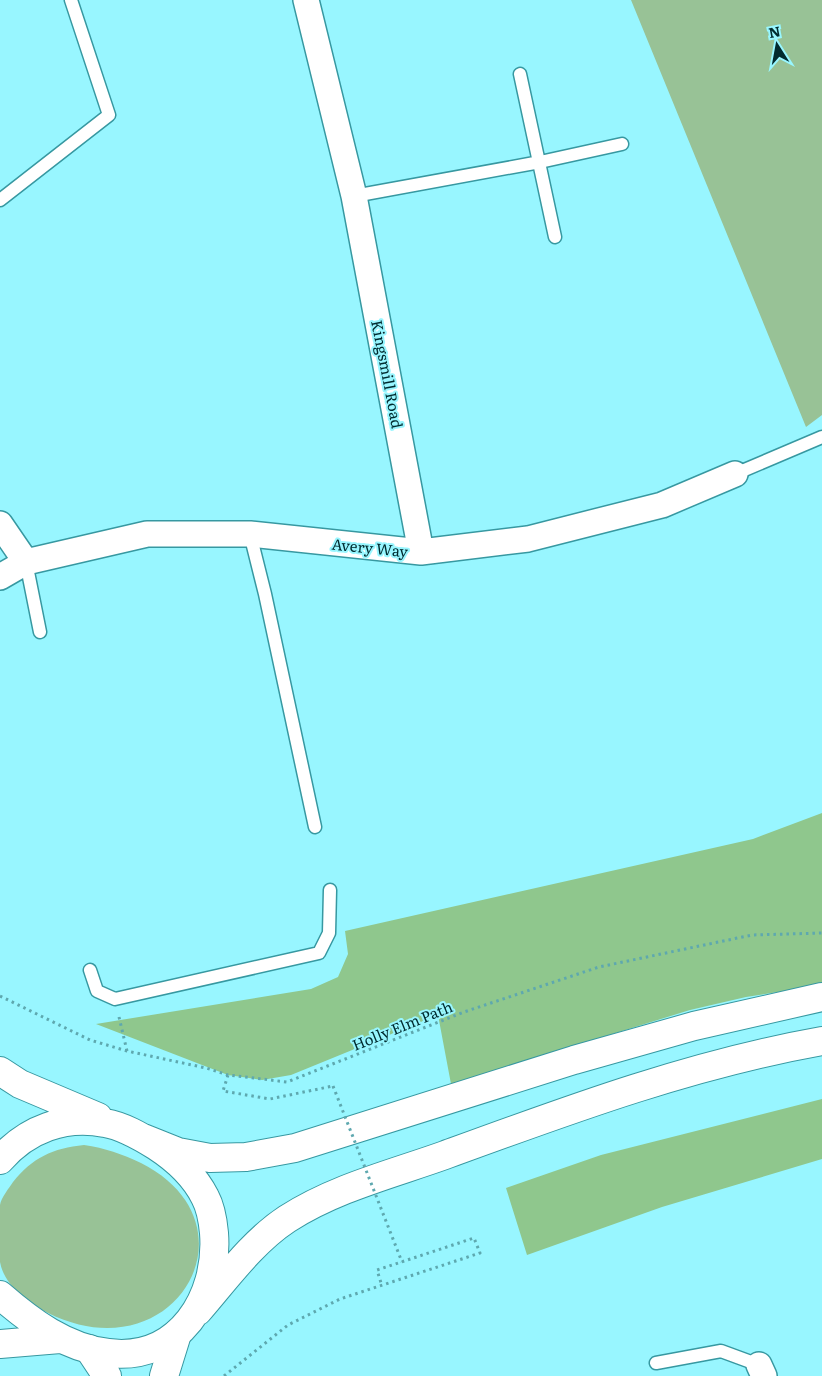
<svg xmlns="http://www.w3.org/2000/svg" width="822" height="1376" viewBox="0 0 822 1376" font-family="Literata,serif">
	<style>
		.green { fill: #98c296 }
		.forest { fill: #8fc78d }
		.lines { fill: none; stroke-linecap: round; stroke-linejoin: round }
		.lane-casing { stroke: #3798a1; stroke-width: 15 }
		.street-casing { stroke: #3798a1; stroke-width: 28 }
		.secondary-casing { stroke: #3798a1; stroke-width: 30 }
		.highway-casing { stroke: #3798a1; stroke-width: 30 }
		.path { stroke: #5ea8af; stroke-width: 3; stroke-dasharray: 2.5 4; stroke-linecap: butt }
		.lane { stroke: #fff; stroke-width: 12 }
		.street { stroke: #fff; stroke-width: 25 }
		.secondary { stroke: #fff; stroke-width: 28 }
		.highway { stroke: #fff; stroke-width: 28 }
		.path-bridge { stroke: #5ea8af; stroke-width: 3; stroke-dasharray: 2.5 4; stroke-linecap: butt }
		.labels { text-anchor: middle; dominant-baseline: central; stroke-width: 4; stroke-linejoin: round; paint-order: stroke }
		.street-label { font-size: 15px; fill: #002b2f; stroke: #98f6ff }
	</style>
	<rect width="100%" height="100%" fill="#98f6ff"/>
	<!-- green -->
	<path class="green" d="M631,0H822V415L806,427Z
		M84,1145C105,1148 122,1154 141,1163C262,1224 175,1376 48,1313C29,1302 4,1286 0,1262C0,1252 0,1241 0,1232C0,1223 0,1213 0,1205C1,1198 9,1188 13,1182C32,1158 53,1148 84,1145Z"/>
	<!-- forest -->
	<path class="forest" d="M822,813V985L746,997L690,1010L451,1084L438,1015L291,1075L262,1080L228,1075L96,1024L311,989L338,977L348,954L345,931L753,839Z
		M822,1099V1159L662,1207L527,1255L506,1188L601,1155Z"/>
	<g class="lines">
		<defs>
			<path id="lane" d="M520,74L555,237
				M354,196L540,162L622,144
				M0,200L109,115L71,0
				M735,474L822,437
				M250,534L265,594L315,827
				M26,562L40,632
				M90,970L97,991L115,999L319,953L329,933L330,890
				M656,1363L721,1351L759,1365"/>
			<path id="street" d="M306,0L354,196L421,552
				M0,524L26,562
				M0,577L26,562L147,534H250L421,552L528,539L662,505L735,474
				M759,1365L764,1376"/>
			<path id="secondary" d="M89,1349L107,1376
				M164,1376L177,1334"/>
			<path id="highway" d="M0,1071L20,1084L98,1117
				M143,1138L178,1152L210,1158L246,1157L295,1148L574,1060L694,1026L822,997
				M0,1160C27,1129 65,1115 105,1123C123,1126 140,1136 156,1146C176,1159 194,1175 205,1197C211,1208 213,1222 214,1233C219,1297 179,1362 108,1353C66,1348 31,1322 0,1295
				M198,1311C225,1280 252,1242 287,1219C335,1188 392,1174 445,1155C568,1110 692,1064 822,1041
				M0,1344L60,1339"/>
		</defs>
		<!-- lane casing -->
		<use href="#lane" class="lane-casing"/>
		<!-- street casing -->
		<use href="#street" class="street-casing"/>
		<!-- secondary casing -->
		<use href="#secondary" class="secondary-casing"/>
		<!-- highway casing -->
		<use href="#highway" class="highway-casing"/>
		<!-- path -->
		<path class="path" d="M0,996L90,1040L127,1051L206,1068L228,1075L287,1082L464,1012L599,967L752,935L822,933
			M119,1017L127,1051
			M228,1075L223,1091L270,1099L333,1086
			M224,1376L288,1325L340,1299L480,1253L474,1238L377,1270L382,1286"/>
		<!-- lane -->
		<use href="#lane" class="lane"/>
		<!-- street -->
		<use href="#street" class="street"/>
		<!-- secondary -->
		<use href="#secondary" class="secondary"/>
		<!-- highway -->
		<use href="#highway" class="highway"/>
		<!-- path-bridge -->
		<path class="path-bridge" d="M333,1086L402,1262"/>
	</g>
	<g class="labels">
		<!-- street labels -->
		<g class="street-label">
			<text transform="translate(388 374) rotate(79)">Kingsmill Road</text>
			<text transform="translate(370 547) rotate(6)">Avery Way</text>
			<text transform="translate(402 1025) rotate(-22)">Holly Elm Path</text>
		</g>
	</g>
	<!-- north arrow -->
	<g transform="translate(777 45) rotate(349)" stroke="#98f6ff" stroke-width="4" paint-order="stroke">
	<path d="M0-4L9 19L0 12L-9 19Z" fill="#002b2f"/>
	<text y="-8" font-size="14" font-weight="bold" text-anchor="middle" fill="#002b2f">N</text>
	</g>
</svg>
